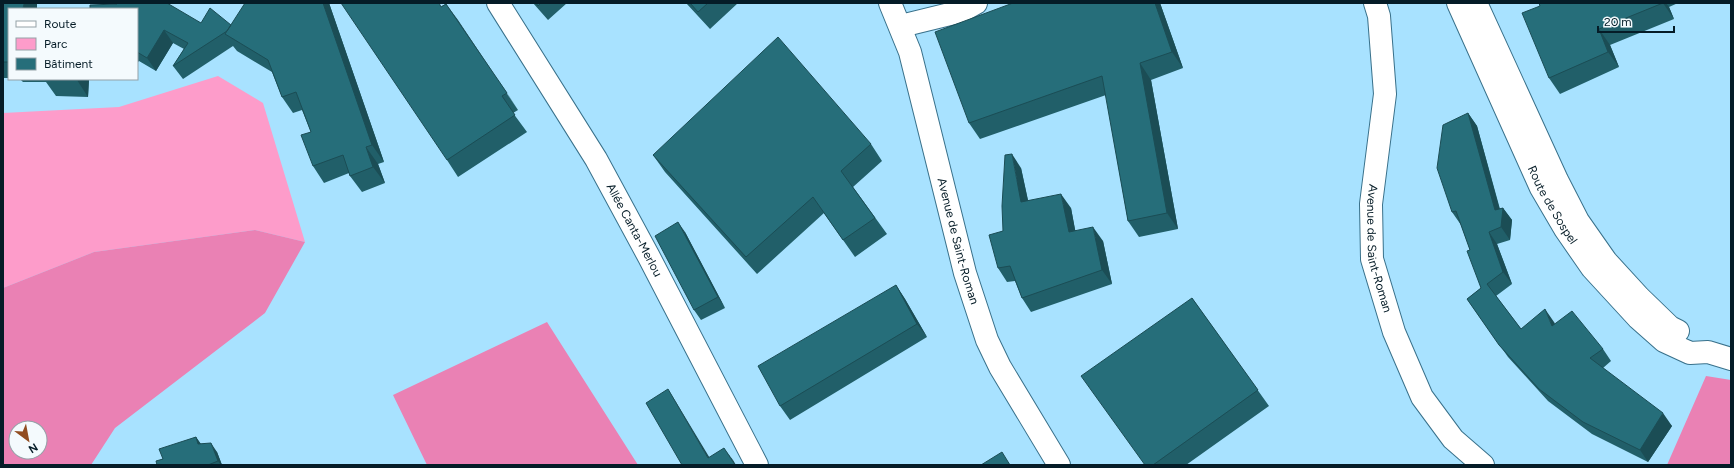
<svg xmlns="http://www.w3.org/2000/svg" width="1734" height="468" viewBox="0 0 1734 468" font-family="Figtree,sans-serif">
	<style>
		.green { fill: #fd9cca }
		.forest { fill: #ea81b4; fill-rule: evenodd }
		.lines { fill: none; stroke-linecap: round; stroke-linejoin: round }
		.minor-casing { stroke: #39718b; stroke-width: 24 }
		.major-casing { stroke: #39718b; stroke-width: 24 }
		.minor { stroke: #fff; stroke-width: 22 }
		.major { stroke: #fff; stroke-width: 22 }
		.wall { fill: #215f69 }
		.shaded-wall { fill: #1b4d55 }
		.building { fill: #266e7a; stroke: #1b4d55 }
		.labels { text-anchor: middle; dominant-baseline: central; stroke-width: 4; stroke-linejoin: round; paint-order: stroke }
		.street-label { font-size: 12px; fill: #051c27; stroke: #f4fafd }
	</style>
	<rect width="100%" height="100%" fill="#a8e2ff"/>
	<!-- green -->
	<path class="green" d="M218,76L263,103L305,242L255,230L94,252L3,288V113L119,107Z"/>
	<!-- forest -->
	<path class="forest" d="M255,230L305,242L265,313L115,428L91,465H3V288L94,252ZM16,428H40V452H16Z
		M547,322L638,465H427L393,395Z
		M1706,376L1731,380V465H1667Z"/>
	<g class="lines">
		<defs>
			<g id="minor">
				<path id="s1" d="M498,3L596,159L649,257L757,465"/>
				<path id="s2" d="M890,3L910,52L965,273L987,340L1000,367L1059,465"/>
				<path id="s3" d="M1375,3L1379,16L1385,94L1371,204L1372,259L1394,332L1422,397L1453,439L1483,465"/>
				<path d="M901,26L962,11L976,3"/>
			</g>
			<g id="major">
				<path id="s4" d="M1458,3L1541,188L1565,229L1592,268L1638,318L1664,341L1690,353L1708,352L1731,359"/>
				<path d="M1476,3L1557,180L1578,221L1606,261L1639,297L1670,327L1678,331"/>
			</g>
		</defs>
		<!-- minor casing -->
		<use href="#minor" class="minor-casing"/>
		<!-- major casing -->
		<use href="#major" class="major-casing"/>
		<!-- minor -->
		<use href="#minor" class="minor"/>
		<!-- major -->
		<use href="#major" class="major"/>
	</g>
	<!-- wall -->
	<path class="wall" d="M3,3L9,9V78H3Z
		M329,3L384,162L378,164L385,183L362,192L350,176L349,173L324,183L313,166L311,132L302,110L293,113L282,97L272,72L237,51L233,46L183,79L173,66L184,49L173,43L156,71L139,61L137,63V9L201,23L231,25Z
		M533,3H567L548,20Z
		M686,3H738L710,29Z
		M1013,3H1160L1183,68L1151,80L1178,229L1139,237L1128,221L1106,95L980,139L969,123Z
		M1539,3H1678L1669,7L1674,19L1610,45L1619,67L1560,94L1549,78L1540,6Z
		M446,4L518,110L513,113L527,132L458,177L447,160L442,6Z
		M20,79H89L88,97L56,96L46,82H23Z
		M1468,113L1477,126L1500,209L1503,208L1512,220L1510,240L1497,244L1512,284L1496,296L1521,329L1554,322L1555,325L1603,349L1611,361L1603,368L1672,426L1648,462L1592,434L1548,401L1508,357L1467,299L1481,288L1470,250L1461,225L1452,212Z
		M871,144L882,161L853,187L887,234L855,257L824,213L757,274L665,172L653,155Z
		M1021,168L1028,200L1071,208L1075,230L1103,241L1112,284L1031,312L1022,298L1015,281L1007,282L998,268L1003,231Z
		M685,232L725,308L701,320L694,310Z
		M896,285L905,299L927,337L790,420L780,406Z
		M1192,298L1269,406L1186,465H1145Z
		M196,437L201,444L217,452L222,465H157L163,459Z"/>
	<!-- shaded-wall -->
	<path class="shaded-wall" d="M24,3H37V9H23Z
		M323,3H329L384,162L372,145Z
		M1155,3H1160L1183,68L1172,52Z
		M1663,3H1666L1669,7L1674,19Z
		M446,4L458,20L518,110L507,93Z
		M1599,29L1610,45L1619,67L1608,52Z
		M164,30L173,43L156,71L147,58Z
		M1140,63L1151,80L1178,229L1167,213Z
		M77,79H89L88,97L77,80Z
		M1468,113L1477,126L1502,218L1503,208L1512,220L1510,240L1501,227L1495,210Z
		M366,147L378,164L385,183L373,167Z
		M1012,154L1021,168L1031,215L1021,202Z
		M1061,194L1071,208L1078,245L1069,232Z
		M678,222L685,232L725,308L718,297Z
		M1093,227L1103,241L1112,284L1102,270Z
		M1489,232L1497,244L1512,284L1503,272Z
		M896,285L905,299L927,337L917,324Z
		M1545,309L1554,322L1561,339L1552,326Z
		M668,389L676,402L714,465L708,458Z
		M1663,413L1672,426L1648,462L1640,450Z
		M196,437L202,446L198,444Z
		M211,443L217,452L222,465H221L218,461Z
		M724,448L733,460L736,465H735Z"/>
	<!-- building -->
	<path class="building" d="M3,3H24L23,9H9V62H3Z
		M117,3H167L201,23L210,8L231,25L227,31L173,66L188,43L164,30L147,58L137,52V9H90V5L117,4Z
		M245,3H323L372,145L366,147L373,167L350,176L343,155L313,166L301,135L311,132L296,92L282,97L268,60L225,34Z
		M341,3H439L441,7L446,4L507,93L502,96L515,115L447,160Z
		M536,3H541L538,6Z
		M690,3H708L698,12Z
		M1013,3H1155L1172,52L1140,63L1167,213L1128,221L1102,76L969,123L935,32Z
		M1539,3H1663L1599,29L1608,52L1549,78L1522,13L1540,6Z
		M778,37L871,144L841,171L875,218L843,240L813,197L746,257L653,155Z
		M45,79H77V80H45Z
		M1468,113L1495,210L1503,208L1501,227L1489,232L1503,272L1487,284L1521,329L1545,309L1552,326L1572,311L1603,349L1590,358L1663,413L1640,450L1583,422L1539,389L1499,345L1467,299L1481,288L1467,251L1470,250L1456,211L1452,212L1437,168L1443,125Z
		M1012,154L1021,202L1061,194L1069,232L1093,227L1102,270L1022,298L1010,266L998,268L989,235L1003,231L1002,206L1005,155Z
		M678,222L718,297L694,310L655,236Z
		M896,285L917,324L780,406L758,366Z
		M1192,298L1258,390L1153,465H1145L1081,376Z
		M668,389L708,458L724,448L735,465H682L646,403Z
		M196,437L198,444L211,443L218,461L208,465H157L156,461L163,459L159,449Z
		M1002,452L1010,465H981Z"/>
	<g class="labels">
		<!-- street labels -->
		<g class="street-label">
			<text stroke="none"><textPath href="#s4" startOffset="223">Route de Sospel</textPath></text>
			<text stroke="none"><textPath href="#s1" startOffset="265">Allée Canta-Merlou</textPath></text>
			<text stroke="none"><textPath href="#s2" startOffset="248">Avenue de Saint-Roman</textPath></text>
			<text stroke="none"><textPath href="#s3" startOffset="248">Avenue de Saint-Roman</textPath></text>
		</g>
	</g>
	<!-- border -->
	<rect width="1734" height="468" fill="none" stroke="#051c27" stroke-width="8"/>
	<!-- legend -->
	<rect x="8" y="8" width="130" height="72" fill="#f4fafd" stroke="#94a1a7"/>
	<rect x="16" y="21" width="20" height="6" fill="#ffffff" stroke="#94a1a7"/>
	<text x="44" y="28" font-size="12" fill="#051c27">Route</text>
	<rect x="16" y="38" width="20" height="12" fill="#fd9cca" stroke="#94a1a7"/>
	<text x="44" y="48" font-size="12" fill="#051c27">Parc</text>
	<rect x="16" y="58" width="20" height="12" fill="#266e7a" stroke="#94a1a7"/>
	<text x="44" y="68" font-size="12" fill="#051c27">Bâtiment</text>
	<!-- north arrow -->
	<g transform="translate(28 440) rotate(148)"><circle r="19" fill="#f4fafd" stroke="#94a1a7"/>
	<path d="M0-3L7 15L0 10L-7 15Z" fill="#914d21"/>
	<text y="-6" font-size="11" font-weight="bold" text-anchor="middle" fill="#051c27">N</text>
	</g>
	<!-- scale -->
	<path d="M1598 26v6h76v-6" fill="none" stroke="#051c27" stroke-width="2"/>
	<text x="1604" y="26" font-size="12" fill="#051c27" stroke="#f4fafd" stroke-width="3" paint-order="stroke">20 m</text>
</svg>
